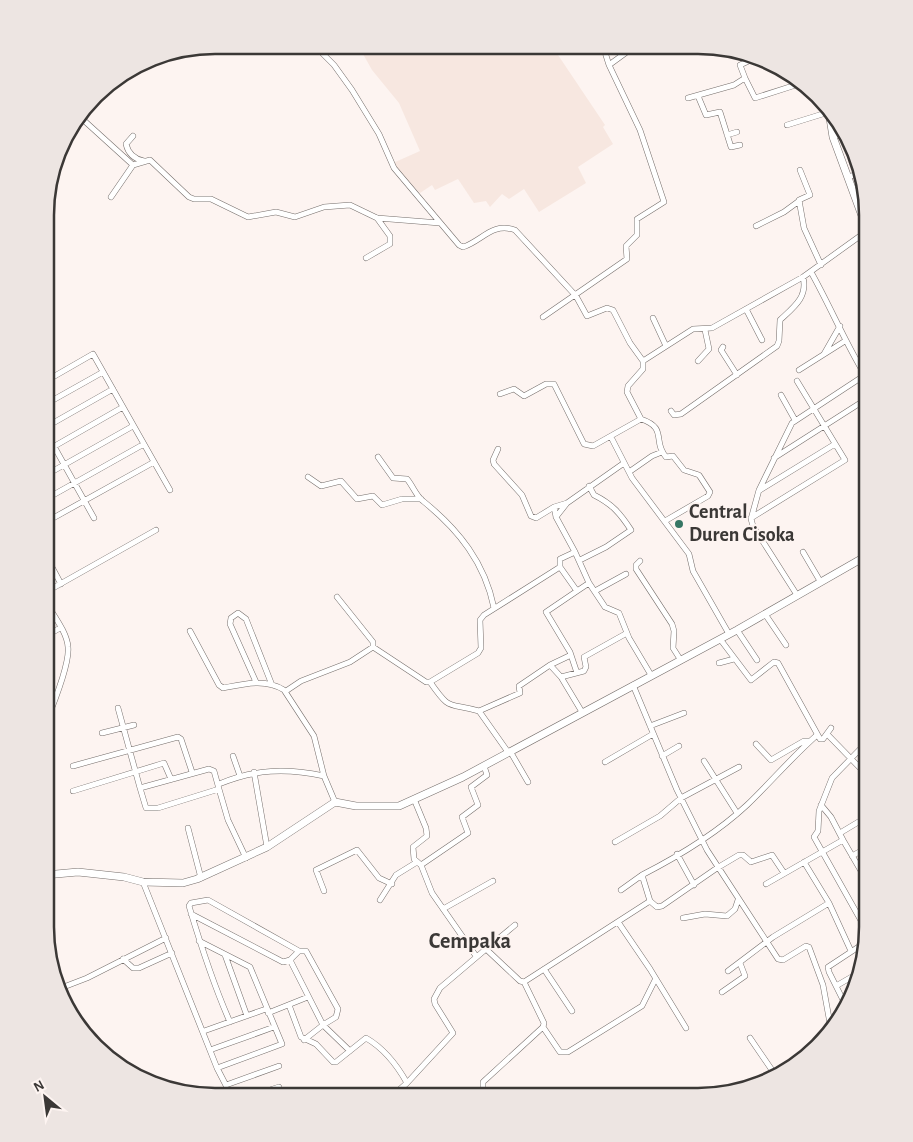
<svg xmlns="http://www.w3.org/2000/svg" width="913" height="1142" viewBox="0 0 913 1142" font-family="'Alegreya Sans',sans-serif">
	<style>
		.built { fill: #f7e7e0 }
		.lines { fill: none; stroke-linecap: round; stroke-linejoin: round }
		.minor-casing { stroke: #756e6b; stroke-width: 6 }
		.tertiary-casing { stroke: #756e6b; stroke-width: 8 }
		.minor { stroke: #fff; stroke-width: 5 }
		.tertiary { stroke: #fff; stroke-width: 7 }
		.poi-dot { fill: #367664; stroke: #fdf4f1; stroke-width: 2 }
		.labels { text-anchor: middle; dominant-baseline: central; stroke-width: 4; stroke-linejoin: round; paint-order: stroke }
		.poi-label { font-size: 20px; font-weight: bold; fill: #3b3836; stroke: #fdf4f1; text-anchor: start }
		.quarter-label { font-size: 22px; font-weight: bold; fill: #3b3836; stroke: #fdf4f1 }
		.rim { fill: none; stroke: #3b3836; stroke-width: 2.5 }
	</style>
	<rect width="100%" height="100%" fill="#fdf4f1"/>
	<!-- built -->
	<path class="built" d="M358,45L552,46L605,125L603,127L613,144L578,167L586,183L539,212L524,189L509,199L502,194L490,207L486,201L474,203L458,179L435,190L432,185L420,193L401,176L393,163L420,151L399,103L372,70Z"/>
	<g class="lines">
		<defs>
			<path id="minor" d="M314,45L334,65L352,90L379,134L394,168L459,245L463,247C482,241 492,222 515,230L576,296L587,316L607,308L613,310L630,343L643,361L693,329L712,328L803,277L867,231
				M603,46L609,65
				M726,48L727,53
				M745,78L755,98L802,83
				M698,96L706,115L720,112L731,147L740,145
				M688,98L734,85L745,78L740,65L753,59
				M79,116L133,165L150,160L189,197L194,199H211L248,217L276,212L295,217L324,207L350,205L377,218L440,223
				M787,125L829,112
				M727,135L737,132
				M133,136L126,144C128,153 134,159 144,161
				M833,137L846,132
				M800,170L810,195L799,200L804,228L821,265
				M848,177L857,174
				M111,197L133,165
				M756,226L784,212L799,201
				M366,258L390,244V236L377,218
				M746,309L762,340
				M543,317L627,259L626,246L637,235V219L664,202L640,130L609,65L635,46
				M653,318L666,346
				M723,347L721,350L737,375
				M824,354L840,326
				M698,361L709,349L705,330
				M799,370L845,341
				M46,381L93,354L170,490
				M500,394L514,389L524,396L546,384H554L584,444L593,446L641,419L627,392L628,386L643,369V361
				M781,395L795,420
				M46,404L103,372
				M671,411L674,415L681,414L777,346L779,341L780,320C794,307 808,297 803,277
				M641,419C668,428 652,441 666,457L673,456L684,470L699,475L710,492L708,496L665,521
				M46,427L113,389
				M46,432L94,518
				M611,437L632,478L689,554L693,571L729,634
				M46,451L123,407
				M378,457L393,478L407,479C413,486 416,496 423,501C459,530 485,563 494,608
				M774,458L868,398
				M629,472L652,456L662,452
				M46,475L133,426
				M308,477L321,486L341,481L357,499L373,496L382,505L402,499H421
				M760,490L835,444
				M46,499L144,444
				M554,507L567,503L624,463
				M556,517L567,503
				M751,518L845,460L797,381
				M46,522L154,462
				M575,552L589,583L577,591
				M803,552L820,581
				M46,556L61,584
				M580,560L606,547L631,530C620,513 612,504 594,495L589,486
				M640,561L636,565V569L672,624L674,631L673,648L680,659
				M560,567L577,591L546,612L570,652L577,673
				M589,583L605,607L619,613L629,638L651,675
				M595,591L626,574
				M46,592L156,530
				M797,595L753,526L751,519L759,490L792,423L865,375C845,342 830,306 811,272
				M337,597L373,642V647
				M765,614L786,645
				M737,630L757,660
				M190,631L219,685L223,688C243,684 266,678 284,690L314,736L324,776
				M46,636L60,628
				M720,639L751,680L774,662L778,663L820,739H823L831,728
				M719,663L734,659
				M550,665L571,655
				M561,677L584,671L586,667L584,657L627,633
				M256,682L230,624L231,618L238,613L246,619L272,685
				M430,682C451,712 447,702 479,711L508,752
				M633,685L677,790L707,850L778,959L783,960L806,946L809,947L823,985L831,1029
				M286,691L301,681L350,662L373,647L426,682H430L478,653L481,648L480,620L484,615L560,567V559L575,552L556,517L554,507L536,518L531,516L522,495L494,464L493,460L498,449
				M118,708L140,788
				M479,711L520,693L519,686L550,665L561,677L582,712
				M45,725C52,708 70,663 68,647C67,632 53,615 46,602
				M650,726L684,713
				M102,733L134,725
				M827,734L862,770
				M756,744L771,760L804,741H810
				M510,751L528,782
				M233,756L240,776
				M662,756L679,746
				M704,761L737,813
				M605,762L653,734
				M73,766L178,737L181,739L192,772
				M209,769L214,771L219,789L158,808H146L140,788Z
				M254,772L267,847
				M219,784C255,769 286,768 324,776L335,802
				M219,789L228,820L246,858
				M73,791L164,763L171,779
				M414,799L426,828L427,836L413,847L414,859L421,865L432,893L476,956
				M821,805L831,817L843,840
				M188,828L201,878
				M840,833L860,821
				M615,842L660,816L681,798L739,767
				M677,854L694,885
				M852,856L868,847
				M804,862L829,903L851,951
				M421,865L468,833L462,817L478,805L471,787L487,775L484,766
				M143,882L217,1068L232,1097
				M766,884L843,840L868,883
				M621,890L642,875
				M324,891L316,870L357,850L379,878L392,884
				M380,900L396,875L417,862
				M650,901L657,907L662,906L717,868L739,855H743L751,862L772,855L784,873
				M443,909L493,881
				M191,914L283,962L290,960L299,951H306L338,1009L336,1017L323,1025L290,960
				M683,918L705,914L727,916L735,909L738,900
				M618,922L650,969L686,1028
				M868,933L814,837L818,831L819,811L832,778L868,741
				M199,941L250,967L282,1044L217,1068
				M486,949L515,925
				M225,955L247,1016
				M123,959L133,968H139L172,953
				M544,969L572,1011
				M728,971L773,937L829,903
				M524,982L650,901L642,875C679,856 716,834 747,805C771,782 792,757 817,735
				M836,986L855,975
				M61,988L87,978L166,938
				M722,992L745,976L740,963
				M845,1004L829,972L828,967L866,942
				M289,1005L301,1037L316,1044L333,1062H336L366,1038C385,1049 397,1065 407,1083
				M268,1013L308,997
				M230,1022C213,984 201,946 189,906L191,903L208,900L299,951
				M543,1027L560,1052H568L642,1006L655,980
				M204,1031L266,1009
				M750,1038L776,1076
				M304,1040L323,1025L350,1051
				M210,1050L274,1027
				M226,1085L279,1066
				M248,1097L279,1087
				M391,1097L407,1083L453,1033L435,1004L434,999L440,988L486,949L520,981L524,982L544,1023L543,1027L483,1082V1089L489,1097"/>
			<path id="tertiary" d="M829,112L833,137L868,232
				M45,875L78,872L124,877L143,882L183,883L197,879L267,847L335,802L356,806H399L463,777L737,630L868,555"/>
		</defs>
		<!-- minor casing -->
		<use href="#minor" class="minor-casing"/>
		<!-- tertiary casing -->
		<use href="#tertiary" class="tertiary-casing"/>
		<!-- minor -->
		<use href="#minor" class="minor"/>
		<!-- tertiary -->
		<use href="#tertiary" class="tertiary"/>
	</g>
	<!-- markers -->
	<circle class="poi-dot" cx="679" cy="524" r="5"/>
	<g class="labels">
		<!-- poi labels -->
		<g class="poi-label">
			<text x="689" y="512">Central<tspan x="689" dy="23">Duren Cisoka</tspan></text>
		</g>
		<!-- quarter labels -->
		<g class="quarter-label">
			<text x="470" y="941">Cempaka</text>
		</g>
	</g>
	<!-- crop -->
	<path d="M0 0H913V1142H0ZM215 54H698A161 161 0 0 1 859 215V927A161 161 0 0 1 698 1088H215A161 161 0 0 1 54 927V215A161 161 0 0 1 215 54Z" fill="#ede5e2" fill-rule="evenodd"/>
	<path class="rim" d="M215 54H698A161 161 0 0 1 859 215V927A161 161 0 0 1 698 1088H215A161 161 0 0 1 54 927V215A161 161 0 0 1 215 54Z"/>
	<!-- north arrow -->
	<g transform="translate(45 1097) rotate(331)" stroke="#fdf4f1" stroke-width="4" paint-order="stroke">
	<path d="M0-4L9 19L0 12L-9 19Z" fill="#3b3836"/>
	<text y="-8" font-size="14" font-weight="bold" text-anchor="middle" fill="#3b3836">N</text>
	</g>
</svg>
